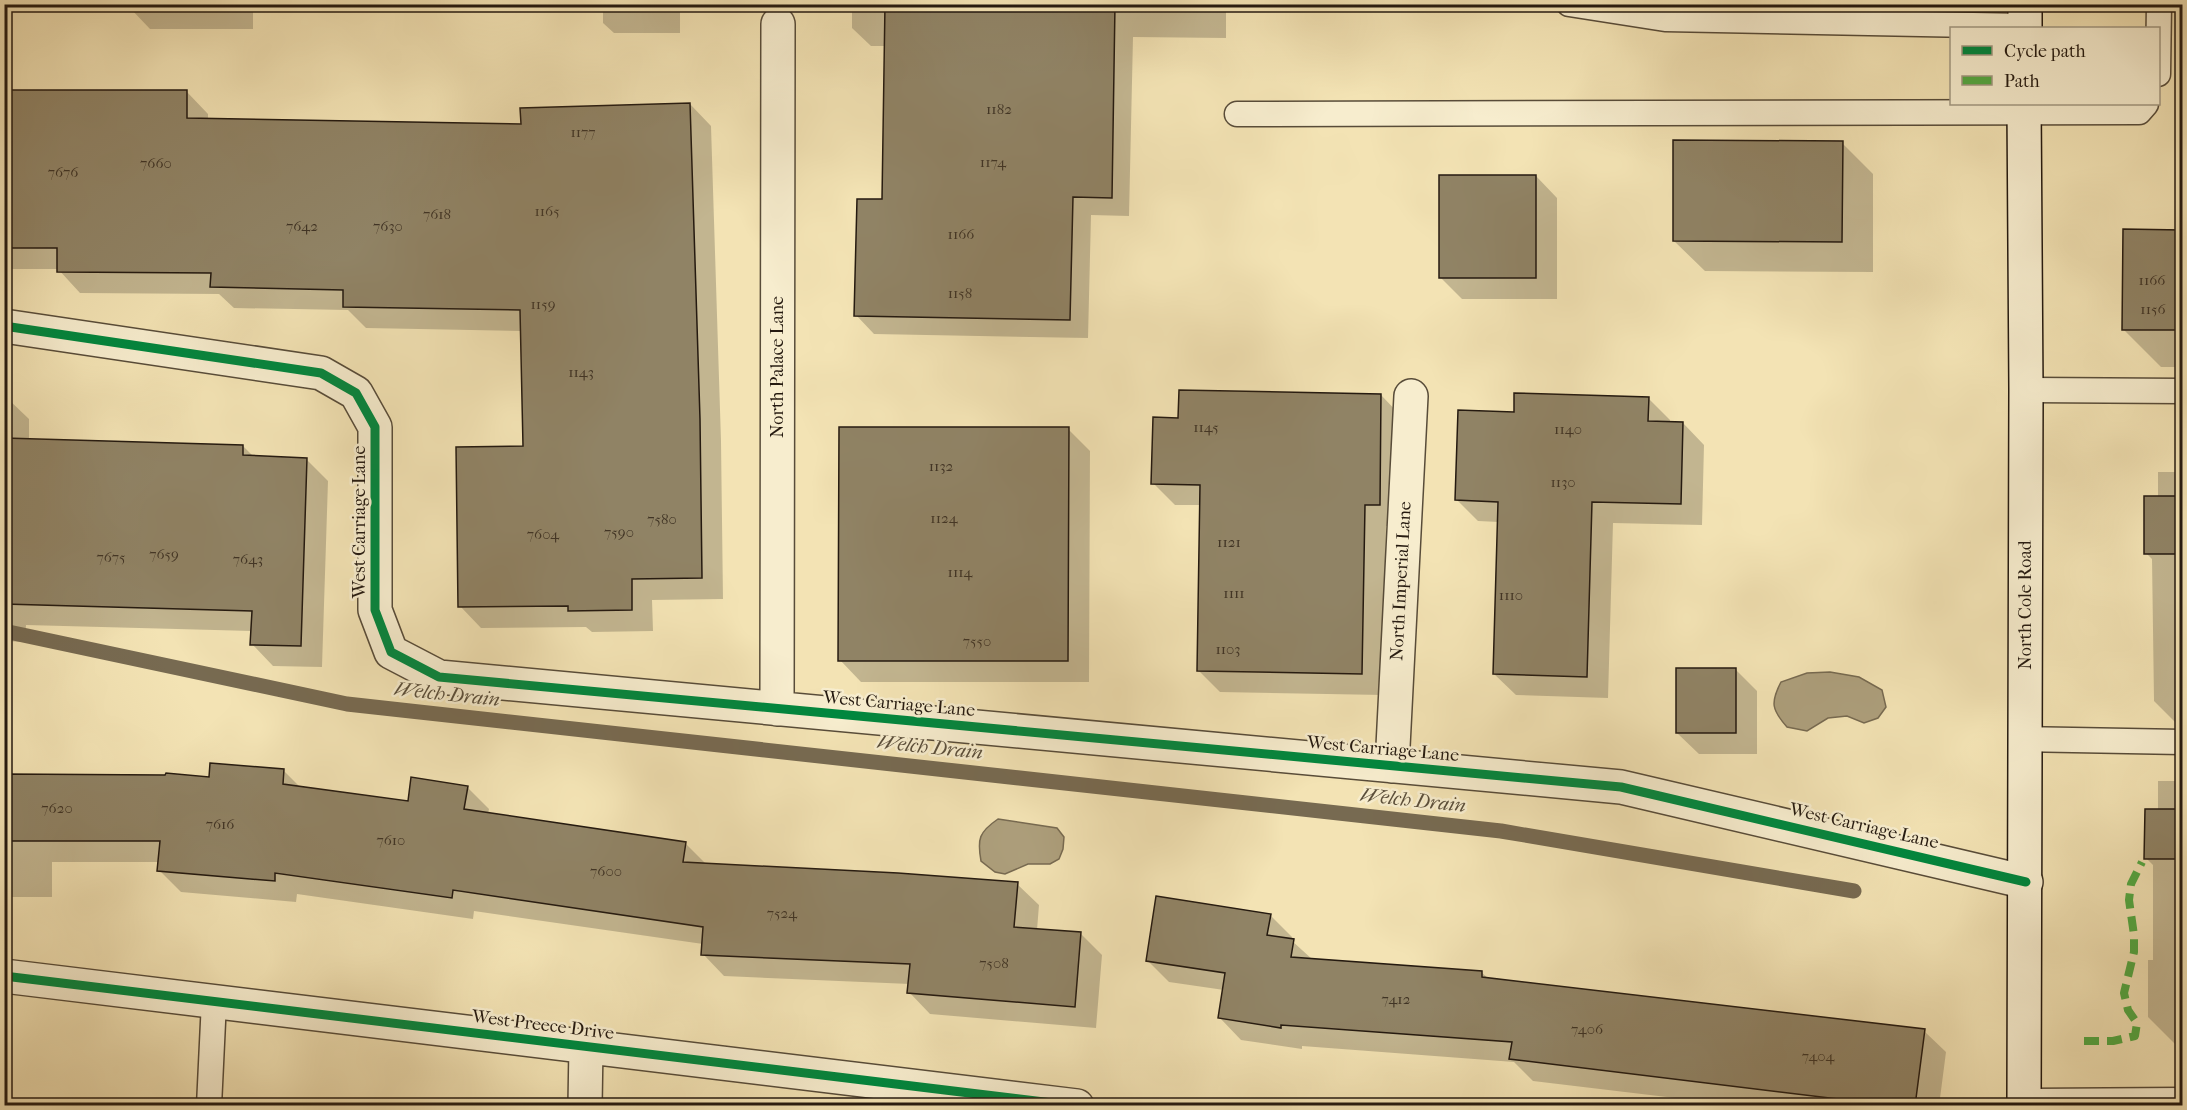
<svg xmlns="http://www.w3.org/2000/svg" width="2187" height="1110" viewBox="0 0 2187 1110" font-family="'IM FELL French Canon',serif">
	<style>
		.water { fill: #ad9f7c; stroke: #776a51; stroke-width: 1.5 }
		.shadow { fill: #0003 }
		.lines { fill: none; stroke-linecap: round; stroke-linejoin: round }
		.stream { stroke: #776a51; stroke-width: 15 }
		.building { fill: #908365; stroke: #251a10; stroke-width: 1.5 }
		.lane-casing { stroke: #584c39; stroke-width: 27 }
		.street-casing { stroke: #584c39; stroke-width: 36 }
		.secondary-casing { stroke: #251a10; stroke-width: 36 }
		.lane { stroke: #f7edce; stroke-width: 24 }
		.street { stroke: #f7edce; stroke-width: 33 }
		.secondary { stroke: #f7edce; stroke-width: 33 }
		.quiet { stroke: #53a942; stroke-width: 8; stroke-dasharray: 15 8; stroke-linecap: butt }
		.cycleway-casing { stroke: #f7edce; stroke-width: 13 }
		.cycleway { stroke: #00873e; stroke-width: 9 }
		.labels { text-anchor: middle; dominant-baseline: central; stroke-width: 5; stroke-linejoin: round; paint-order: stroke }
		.number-label { font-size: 15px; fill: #403425 }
		.street-label { font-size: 18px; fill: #251a10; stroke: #f7edce }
		.water-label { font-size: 20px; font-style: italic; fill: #5b4f3b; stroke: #f7edce }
	</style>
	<rect width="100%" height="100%" fill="#f3e3b4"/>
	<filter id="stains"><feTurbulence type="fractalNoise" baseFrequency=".00333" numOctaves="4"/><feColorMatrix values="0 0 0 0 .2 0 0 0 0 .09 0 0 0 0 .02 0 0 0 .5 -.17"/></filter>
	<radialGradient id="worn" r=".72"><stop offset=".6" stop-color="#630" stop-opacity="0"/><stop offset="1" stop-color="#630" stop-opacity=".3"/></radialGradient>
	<!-- water -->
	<path class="water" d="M1830,672L1859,677L1882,690L1886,707L1878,718L1864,723L1847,716L1828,718L1807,731L1787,727C1772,710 1770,703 1781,682L1807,673Z
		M998,819L1057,828L1064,837L1063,849L1059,859L1050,864H1028L1005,874L995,872L981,861C977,839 979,832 998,819Z"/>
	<!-- shadow -->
	<path class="shadow" d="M129,4H253V29H150L129,7Z
		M603,4H680V33H614L603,23Z
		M852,4H1226V38L1133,37L1129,216L1091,215L1088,338L874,334L856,315L883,200L886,46H871L852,28Z
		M1677,4H1908V33L1704,31Z
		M4,92H187L208,114V120L522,126L690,104L711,126L721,441L723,599L652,600L653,631L592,632L586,627L481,628L460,606L524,448L522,331L366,328L348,310L234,308L219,294L80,293L58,269H4Z
		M1842,143L1873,174V272L1705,271L1674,241Z
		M1536,176L1557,198V299H1462L1441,278Z
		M2124,231H2182V367H2161L2123,329Z
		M1381,395L1402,417L1401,526H1386L1383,695L1220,692L1198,670L1201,505H1175L1153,483L1180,419Z
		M4,398H7L29,419V440L243,446L254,457L306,459L328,481L322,667L273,666L252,644V631L26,625L25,642L4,641Z
		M1649,399L1670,420V423H1683L1704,445L1702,525L1613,523L1608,698L1516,695L1494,674L1499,522L1478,521L1457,500L1515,413Z
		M1068,429L1090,451L1089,682H861L840,660Z
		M2182,466V734L2175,727V722L2154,701L2152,559L2146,553L2158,498V472H2182Z
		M1735,669L1757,691V754H1699L1677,733Z
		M2182,756V1047H2178L2148,1017V960H2153V865L2146,858L2158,811V781H2175V757Z
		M284,771L301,788L409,803L467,787L489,809L488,814L686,844L707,865L1017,884L1039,905L1037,930L1081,934L1102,955L1096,1028L930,1014L909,992L910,984L724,976L703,954V944L474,911L473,919L297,894L296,902L181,892L159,870L160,862H52V897H4V776L211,778Z
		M1270,915L1292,937L1291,940L1313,960L1481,972L1489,979L1924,1031L1946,1052L1939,1106H1742L1533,1081L1514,1062L1302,1046V1049L1241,1040L1220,1018L1224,990L1169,982L1148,961Z"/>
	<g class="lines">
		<!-- stream -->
		<path class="stream" d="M4,631L347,704L1501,831L1854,891"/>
	</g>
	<!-- building -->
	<path class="building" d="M885,4H1115L1112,198L1073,197L1070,320L854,316L857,199H882Z
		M4,90H187V118L521,124L520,108L690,103L700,419L702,578L632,579V610L568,611V606L458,607L456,447L523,446L520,310L343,307V290L210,287L211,273L57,272V248H4Z
		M1673,140L1843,141L1842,242L1673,241Z
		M1439,175H1536V278H1439Z
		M2123,229L2182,230V330H2122Z
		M1179,390L1381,394L1380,505H1365L1362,674L1197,671L1200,485L1151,484L1153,417L1178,418Z
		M1514,393L1649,397L1648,421L1683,422L1681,504L1592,502L1587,677L1493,674L1498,502L1455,500L1458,410L1514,412Z
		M839,427H1069L1068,661H838Z
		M4,438L243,445V455L307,458L301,646L250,645L252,611L4,604Z
		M2144,496H2182V554H2144Z
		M1676,668H1736V733H1676Z
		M210,763L284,769L283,784L408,801L411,777L468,786L464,809L686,842L683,862L898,873L1018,882L1014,927L1081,932L1075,1007L907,993L910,964L701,955L703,927L453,890L452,898L275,873V881L157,871L160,841H4V774L165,775L166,773L209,777Z
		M2145,809H2182V859H2144Z
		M1156,896L1271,914L1267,935L1294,939L1291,957L1482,971V977L1925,1029L1915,1106H1896L1509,1059L1512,1042L1281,1025V1028L1218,1018L1225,973L1146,961Z"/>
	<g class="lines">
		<defs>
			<path id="lane" d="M1569,4L1665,19L2025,26
				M2158,74L2159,4
				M1237,114L2139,112L2146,104
				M2026,390L2182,391
				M2025,739L2182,742
				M2024,1101L2182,1100
				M209,1106L214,1001"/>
			<path id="street" d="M4,326L321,373L356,393L375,427V610L391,652L439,677L1621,787L2026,882
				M777,709L778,24
				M1392,766L1411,396
				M4,976L1077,1106
				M585,1106L586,1046"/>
			<path id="secondary" d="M2025,28V4
				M2024,1106L2026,390L2024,104"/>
		</defs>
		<!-- lane casing -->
		<use href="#lane" class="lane-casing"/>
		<!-- street casing -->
		<use href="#street" class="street-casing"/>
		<!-- secondary casing -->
		<use href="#secondary" class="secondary-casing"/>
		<!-- lane -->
		<use href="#lane" class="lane"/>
		<!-- street -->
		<use href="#street" class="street"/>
		<!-- secondary -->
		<use href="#secondary" class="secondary"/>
		<!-- quiet -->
		<path class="quiet" d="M2084,1041H2113L2135,1036L2137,1023L2128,1010L2124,993L2134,952V935L2129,900L2131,884L2142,862"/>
		<defs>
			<path id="cycleway" d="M4,326L321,373L356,393L375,427V610L391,652L439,677L1621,787L2026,882
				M4,976L1077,1106"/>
		</defs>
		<!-- cycleway casing -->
		<use href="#cycleway" class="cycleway-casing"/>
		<!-- cycleway -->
		<use href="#cycleway" class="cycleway"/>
	</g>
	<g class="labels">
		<!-- number labels -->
		<g class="number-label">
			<text x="999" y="109">1182</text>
			<text x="583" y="132">1177</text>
			<text x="993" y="162">1174</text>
			<text x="156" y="163">7660</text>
			<text x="63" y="172">7676</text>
			<text x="547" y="211">1165</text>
			<text x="437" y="214">7618</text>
			<text x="302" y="226">7642</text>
			<text x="388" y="226">7630</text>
			<text x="961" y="234">1166</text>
			<text x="2152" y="280">1166</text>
			<text x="960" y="293">1158</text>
			<text x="543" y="304">1159</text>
			<text x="2153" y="309">1156</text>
			<text x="581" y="372">1143</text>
			<text x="1206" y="427">1145</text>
			<text x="1568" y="429">1140</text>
			<text x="941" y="466">1132</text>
			<text x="1563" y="482">1130</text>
			<text x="944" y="518">1124</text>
			<text x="662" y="519">7580</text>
			<text x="619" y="532">7590</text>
			<text x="543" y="534">7604</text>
			<text x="1229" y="542">1121</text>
			<text x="164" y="554">7659</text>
			<text x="111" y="557">7675</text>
			<text x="248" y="559">7643</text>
			<text x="960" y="572">1114</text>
			<text x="1234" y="593">1111</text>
			<text x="1511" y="595">1110</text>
			<text x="977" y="641">7550</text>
			<text x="1228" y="649">1103</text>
			<text x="57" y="808">7620</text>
			<text x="220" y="824">7616</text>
			<text x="391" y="840">7610</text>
			<text x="606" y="871">7600</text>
			<text x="782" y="913">7524</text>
			<text x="994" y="963">7508</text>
			<text x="1396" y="999">7412</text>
			<text x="1587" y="1029">7406</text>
			<text x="1818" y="1056">7404</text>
		</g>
		<!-- street labels -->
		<g class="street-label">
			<text transform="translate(777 367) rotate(-90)">North Palace Lane</text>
			<text transform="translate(359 522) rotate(-90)">West Carriage Lane</text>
			<text transform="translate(1401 581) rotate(-87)">North Imperial Lane</text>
			<text transform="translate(2025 605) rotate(-90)">North Cole Road</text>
			<text transform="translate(899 704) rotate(5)">West Carriage Lane</text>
			<text transform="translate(1383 749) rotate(5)">West Carriage Lane</text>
			<text transform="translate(1864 826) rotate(13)">West Carriage Lane</text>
			<text transform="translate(543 1025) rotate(7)">West Preece Drive</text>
		</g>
		<!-- water labels -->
		<g class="water-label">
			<text transform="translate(447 694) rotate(6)">Welch Drain</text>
			<text transform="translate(930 747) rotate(6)">Welch Drain</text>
			<text transform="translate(1413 800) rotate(6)">Welch Drain</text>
		</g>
	</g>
	<!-- margin -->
	<rect width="2187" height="1110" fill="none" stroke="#f3e3b4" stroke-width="24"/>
	<rect x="6" y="6" width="2175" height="1098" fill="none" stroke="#251a10" stroke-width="3"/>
	<rect x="12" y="12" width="2163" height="1086" fill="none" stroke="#251a10" stroke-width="1.5"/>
	<!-- legend -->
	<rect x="1950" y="27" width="210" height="78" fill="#f7edce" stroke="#a39982" stroke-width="1.5"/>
	<rect x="1962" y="46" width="30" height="9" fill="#00873e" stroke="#a39982" stroke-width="1.5"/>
	<text x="2004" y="57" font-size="18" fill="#251a10">Cycle path</text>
	<rect x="1962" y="76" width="30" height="9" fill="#53a942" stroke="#a39982" stroke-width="1.5"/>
	<text x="2004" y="87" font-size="18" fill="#251a10">Path</text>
	<rect width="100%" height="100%" filter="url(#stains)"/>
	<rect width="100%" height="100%" fill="url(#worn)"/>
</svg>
